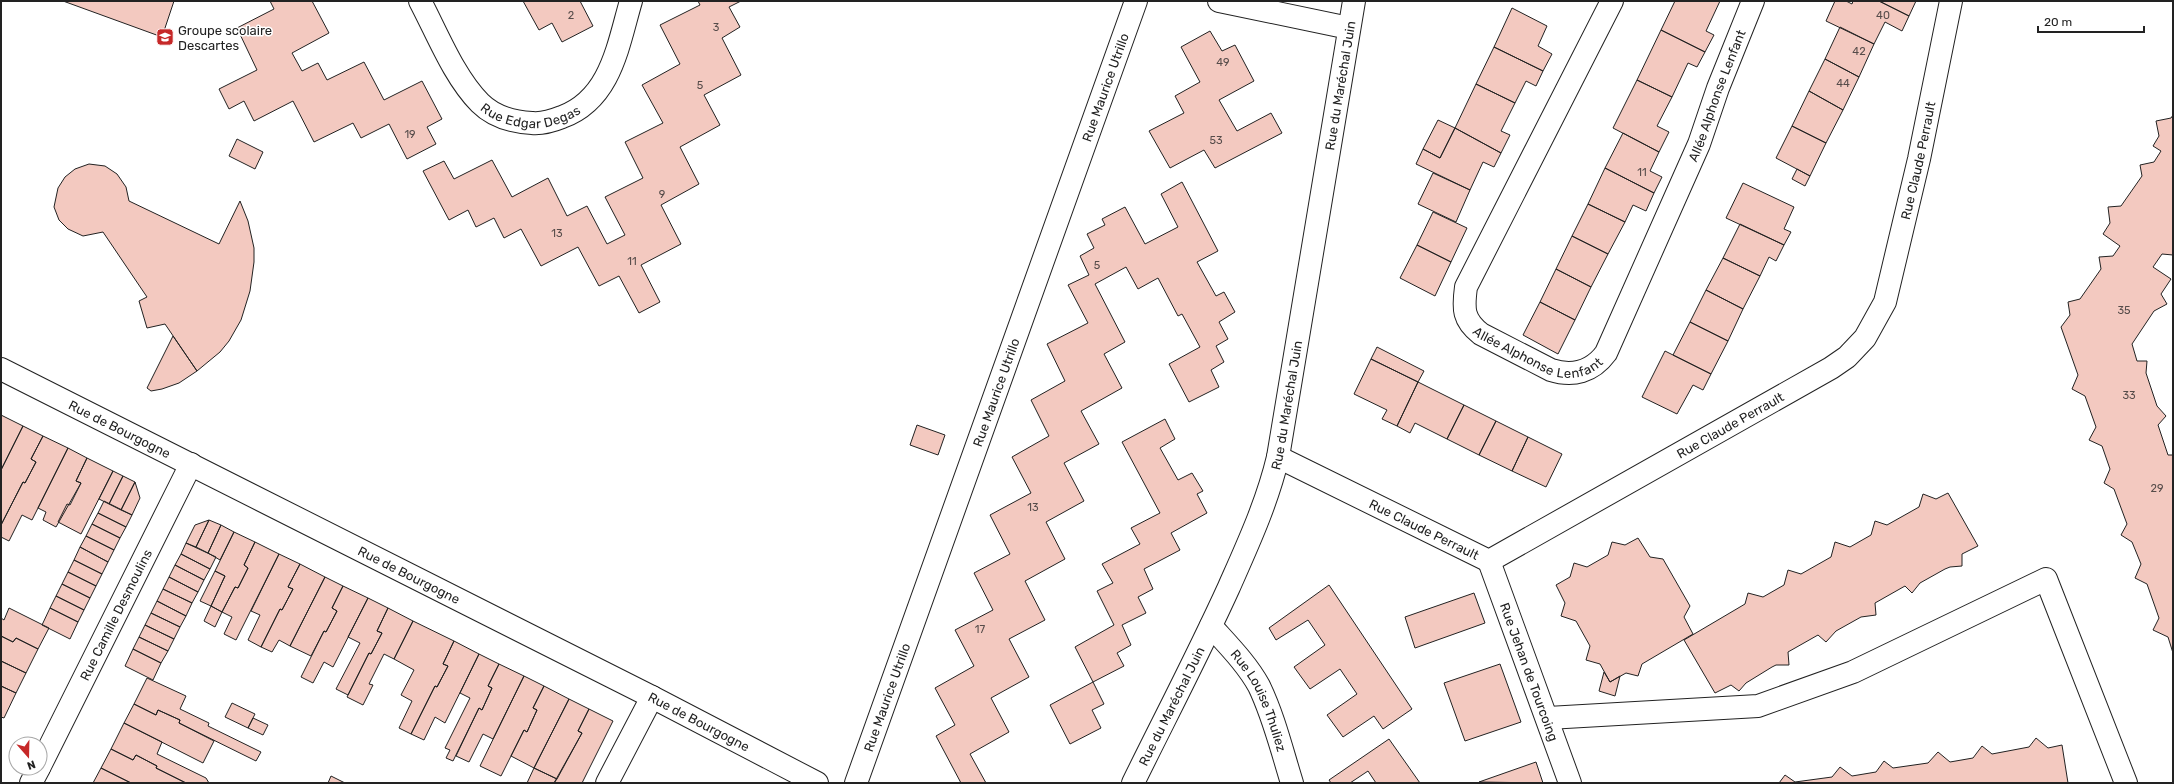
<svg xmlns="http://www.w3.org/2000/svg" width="2174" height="784" viewBox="0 0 2174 784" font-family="Rubik,sans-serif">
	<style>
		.building { fill: #f3c9c0; stroke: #222 }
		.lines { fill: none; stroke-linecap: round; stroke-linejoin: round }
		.pedestrian-casing { stroke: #222; stroke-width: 24 }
		.minor-casing { stroke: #222; stroke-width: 24 }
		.tertiary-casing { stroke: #222; stroke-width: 24 }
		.pedestrian { stroke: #fff; stroke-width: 22 }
		.minor { stroke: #fff; stroke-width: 22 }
		.tertiary { stroke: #fff; stroke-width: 22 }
		.labels { text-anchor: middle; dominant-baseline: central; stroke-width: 3; stroke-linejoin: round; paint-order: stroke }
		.number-label { font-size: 11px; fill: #564c4a }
		.poi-label { font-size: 13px; fill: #222; stroke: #fff; text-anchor: start }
		.street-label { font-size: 13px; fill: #222; stroke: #fff }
	</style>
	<rect width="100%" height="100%" fill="#fff"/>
	<!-- building -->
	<path class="building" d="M63,1H174L162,37Z
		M270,1H312L329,33L292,53L302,71L318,63L327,80L364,62L384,100L422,81L442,119L427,127L436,144L407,159L389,124L361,138L353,123L314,142L293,101L254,121L244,101L229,109L219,89L257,70L237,28L274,9Z
		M523,1H580L593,26L562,42L552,23L539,30Z
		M698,1H741L729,7L740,27L722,38L741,75L704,95L720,125L680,147L699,184L661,205L681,244L641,265L660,302L639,313L619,276L599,286L578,247L541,266L521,229L504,238L494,218L476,227L468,210L449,220L423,171L444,161L454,179L492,160L512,197L548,178L567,216L587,206L607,244L625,235L605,197L643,178L625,142L663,123L642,85L680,64L660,25L700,5Z
		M1675,1H1720L1706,31L1714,35L1705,52L1661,30Z
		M1835,1H1846L1852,4L1853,1H1879L1909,16L1902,31L1885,22L1874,44L1826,21Z
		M1879,1H1916L1909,16Z
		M1512,8L1547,26L1538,46L1552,54L1543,71L1494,47Z
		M1840,27L1874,44L1859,77L1825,59Z
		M1661,30L1705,52L1697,67L1688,63L1672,97L1637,80Z
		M1210,31L1222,51L1235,45L1254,81L1219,100L1237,131L1271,113L1282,133L1215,168L1204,150L1170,168L1149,131L1184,113L1175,96L1200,82L1181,47Z
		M1494,47L1543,71L1536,86L1526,81L1515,103L1476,84Z
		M1825,59L1859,77L1843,110L1809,91Z
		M1637,80L1672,97L1657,126L1669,132L1659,152L1613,128Z
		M1476,84L1515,103L1501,131L1510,135L1501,153L1455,128Z
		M1809,91L1843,110L1826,143L1792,126Z
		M2173,115V255L2162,254L2153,267L2171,279L2161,294L2167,304L2154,311L2132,344L2137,361H2147L2146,373L2157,406L2166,416L2158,425L2168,455H2173V653L2168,637L2153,630L2159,618L2147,584L2135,578L2141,564L2132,542L2121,535L2127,524L2114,489L2104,483L2110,469L2102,446L2089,440L2096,427L2085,396L2072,389L2078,375L2061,327L2070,315L2068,302L2080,299L2101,269L2099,257L2113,256L2120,246L2103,234L2110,223L2108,207L2121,206L2142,176L2140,165L2154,162L2161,151L2153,146L2159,136L2156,121L2171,118Z
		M1438,120L1455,128L1440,158L1423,149Z
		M1792,126L1826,143L1810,176L1776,158Z
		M1455,128L1501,153L1494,167L1483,162L1470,190L1416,164L1423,149L1440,158Z
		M1623,133L1659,152L1650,171L1662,177L1654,193L1605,168Z
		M237,139L263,152L255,169L229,156Z
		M89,164L105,166L117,174L126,187L129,201L219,244L240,201L248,221L254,248V262L250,291L241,320L229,341L220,352L197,371L165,324L147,328L139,301L147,297L103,232L83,236L68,229L59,220L54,207L58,188L65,177L75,169Z
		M1605,168L1654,193L1646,211L1633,205L1625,222L1588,204Z
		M1797,169L1810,176L1805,186L1792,179Z
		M1433,173L1470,190L1456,222L1418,204Z
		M1182,182L1218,251L1197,262L1216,296L1224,292L1235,312L1219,322L1228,339L1216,346L1224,362L1211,370L1219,387L1189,402L1169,364L1200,347L1182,314L1178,316L1158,278L1138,289L1126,267L1095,284L1125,342L1104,354L1122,388L1081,411L1099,444L1064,463L1084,501L1046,522L1065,559L1025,581L1045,620L1009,639L1029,677L991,698L1009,732L970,754L986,783H961L936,736L955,725L935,688L974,666L955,630L993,610L974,573L1010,554L990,515L1031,493L1012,457L1049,436L1031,400L1065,381L1047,344L1088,323L1068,285L1089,275L1080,256L1094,248L1087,234L1105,225L1102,219L1125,207L1145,244L1178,227L1161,194Z
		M1743,183L1794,207L1784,229L1791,232L1784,245L1726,218Z
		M1588,204L1625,222L1608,254L1572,236Z
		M1433,212L1467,228L1451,262L1417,245Z
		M1740,224L1784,245L1776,261L1769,257L1760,276L1723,258Z
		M1572,236L1608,254L1591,287L1556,269Z
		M1417,245L1451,262L1435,296L1400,278Z
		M1723,258L1760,276L1743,309L1706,290Z
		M1556,269L1591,287L1575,320L1540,302Z
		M1706,290L1743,309L1728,341L1690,322Z
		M1540,302L1575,320L1558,354L1523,335Z
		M1690,322L1728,341L1711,374L1673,355Z
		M173,336L197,371L179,383L162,389L151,391L147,388Z
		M1377,347L1424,371L1418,382L1371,359Z
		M1665,351L1711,374L1703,390L1693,385L1677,414L1642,397Z
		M1371,359L1418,382L1397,426L1382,419L1387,410L1354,394Z
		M1418,382L1464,405L1447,439L1415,423L1410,433L1397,426Z
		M1464,405L1496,421L1479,455L1447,439Z
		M1,415L23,426L1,470Z
		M1165,419L1175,439L1160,448L1178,480L1192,473L1203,491L1197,494L1207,513L1171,533L1180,550L1144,569L1153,589L1138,597L1146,613L1122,625L1131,645L1117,653L1124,666L1093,682L1075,647L1114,625L1097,591L1113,583L1102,564L1140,544L1131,528L1160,513L1122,442Z
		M1496,421L1528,437L1512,471L1479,455Z
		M917,425L945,435L938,455L910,445Z
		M23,426L43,436L31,459L36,462L25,483L23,482L1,525V470Z
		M43,436L68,448L32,520L22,515L9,541L1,537V525L23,482L25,483L36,462L31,459Z
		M1528,437L1562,454L1546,487L1512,471Z
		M68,448L87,458L76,481L81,483L56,527L43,520L46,512L38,508Z
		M87,458L113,471L81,534L58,522L67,504L70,505L81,483L76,481Z
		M113,471L123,476L109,504L99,499Z
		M123,476L135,482L121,510L109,504Z
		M135,482L140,498L132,515L121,510Z
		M1948,493L1978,546L1962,554V566L1950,567L1945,569L1920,583L1912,593L1905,586L1875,603L1876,615L1861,617L1836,631L1826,642L1818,635L1788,652L1789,665H1776L1772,667L1746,683L1739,691L1731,685L1715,693L1684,640L1745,604L1748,593L1763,597L1784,585L1788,570L1801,574L1831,557L1835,542L1850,547L1871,535L1875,521L1887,525L1919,507L1923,494L1936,499Z
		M104,501L132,515L126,527L98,513Z
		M98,513L126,527L120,538L92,524Z
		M209,520L196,547L186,543L195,525Z
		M209,520L221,525L208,553L196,547Z
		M92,524L120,538L114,550L86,536Z
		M221,525L234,532L220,560L208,553Z
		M234,532L255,542L244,565L248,568L238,588L235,587L222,612L211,606L225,576L215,571Z
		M86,536L114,550L108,562L80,547Z
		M1638,538L1650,557L1663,559L1690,606L1684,617L1693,634L1642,664L1638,676L1626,673L1610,682L1600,664L1586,660L1590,646L1576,621L1561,616L1565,603L1556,585L1570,577L1574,563L1587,567L1608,555L1612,542L1625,545Z
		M255,542L279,554L236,640L224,634L232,617L222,612L235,587L238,588L248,568L244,565Z
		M186,543L216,557L210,569L181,554Z
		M80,547L108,562L102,574L74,560Z
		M181,554L210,569L204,580L175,565Z
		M279,554L300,564L288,587L293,589L282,610L280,609L261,647L248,640L260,615L251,611Z
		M74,560L102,574L96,586L68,572Z
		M300,564L325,577L290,646L279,640L272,652L261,647L280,609L282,610L293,589L288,587Z
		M175,565L204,580L198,592L169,577Z
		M215,571L225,576L211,606L200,601Z
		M68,572L96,586L90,598L62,584Z
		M169,577L198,592L192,603L163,589Z
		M325,577L343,586L332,608L337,611L326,632L324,631L311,656L290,646Z
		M62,584L90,598L84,610L56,596Z
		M1329,585L1412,709L1383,729L1374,716L1343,737L1327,715L1357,694L1340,669L1310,689L1294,667L1325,645L1308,620L1276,640L1269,628Z
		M343,586L368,598L333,667L324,662L313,683L301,677L324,631L326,632L337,611L332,608Z
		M163,589L192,603L186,616L157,601Z
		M1474,593L1485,623L1415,648L1405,617Z
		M56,596L84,610L78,622L50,608Z
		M368,598L388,608L377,631L382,633L371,654L369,653L348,695L336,689L360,643L348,637Z
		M157,601L186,616L180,627L151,613Z
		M211,606L222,612L215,627L204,621Z
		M9,608L49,628L38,649L16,638L13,642L1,636V618L4,620Z
		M50,608L78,622L70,639L42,625Z
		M388,608L413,621L394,659L384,654L369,684L373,685L363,705L347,697L369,653L371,654L382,633L377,631Z
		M151,613L180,627L174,639L145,625Z
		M413,621L454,641L443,664L448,666L437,687L435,686L411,734L399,728L412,701L401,695L414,670L394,659Z
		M145,625L174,639L168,651L139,637Z
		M1,636L13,642L16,638L38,649L26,673L1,661Z
		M139,637L168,651L161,663L133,649Z
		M454,641L479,654L445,723L435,717L424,740L411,734L435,686L437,687L448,666L443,664Z
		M133,649L161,663L153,680L125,666Z
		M479,654L499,664L488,686L492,688L482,710L479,708L453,761L446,758L450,750L445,748L470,698L460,693Z
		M1,661L26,673L16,693L1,686Z
		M499,664L524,676L493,739L483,734L469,762L456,756L479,708L482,710L492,688L488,686Z
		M1500,664L1521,722L1465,741L1444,683Z
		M1604,672L1610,682L1620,676L1615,696L1599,691Z
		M524,676L544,686L533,708L537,710L527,732L524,730L501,776L480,766Z
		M147,678L186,696L180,709L209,723L208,726L261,752L256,761L179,723L180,720L158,710L156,715L134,704Z
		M1093,682L1104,704L1092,710L1101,728L1070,744L1050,705Z
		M1,686L16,693L4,718L1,717Z
		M544,686L569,699L534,768L511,756L524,730L527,732L537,710L533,708Z
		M569,699L589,709L578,731L582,733L557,779L534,768Z
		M232,703L255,714L248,728L225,717Z
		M134,704L156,715L158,710L180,720L179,723L214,741L203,763L124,723Z
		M589,709L613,721L582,783H554L582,733L578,731Z
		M253,718L268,725L263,735L248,728Z
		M124,723L162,742L157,754L206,778L209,783H186L156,768L157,766L136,755L133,760L111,749Z
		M2036,738L2048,748L2062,745L2068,783H1779L1785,775L1795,782L1832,777L1840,767L1852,776L1876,772L1884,761L1893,768L1928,763L1938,752L1950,762L1973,758L1982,746L1992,754L2029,747Z
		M1389,739L1420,783H1376L1368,771L1350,783H1331L1329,780Z
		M111,749L133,760L136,755L157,766L156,768L186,783H131L101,768Z
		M1536,762L1543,783L1479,782Z
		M101,768L131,783H93Z
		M534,768L557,779L554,783H527Z
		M331,776L345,783H328Z"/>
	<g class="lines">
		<defs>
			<path id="pedestrian" d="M1548,718L1758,706L1853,672L2046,579L2126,783"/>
			<g id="minor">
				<path id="s1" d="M420,1C437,33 454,77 480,103C494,117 513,122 532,123C542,124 552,121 562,117C611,99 618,45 631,1"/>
				<path d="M1219,1L1349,28"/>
				<path id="s2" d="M1612,1L1466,287C1463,309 1463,320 1481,334L1551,370C1573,377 1592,372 1606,353L1699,144L1718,88L1753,1"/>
				<path id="s3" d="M1278,457L1489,561L1831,368L1847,357L1865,338L1885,302L1919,159L1951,1"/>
				<path id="s4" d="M1489,561L1570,783"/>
				<path id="s5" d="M1211,626C1228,645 1247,664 1259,686C1274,717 1282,751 1292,783"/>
				<path id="s6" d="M40,766L191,464"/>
				<path d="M31,783L39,768"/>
				<path d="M607,783L652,697"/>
				<path id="s7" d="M856,783L1136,1"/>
			</g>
			<g id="tertiary">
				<path id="s8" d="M1,369L652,697L817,783"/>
				<path id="s9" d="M1133,783C1165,718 1199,653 1229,587C1248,544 1267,503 1278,457L1354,1"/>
			</g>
		</defs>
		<!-- pedestrian casing -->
		<use href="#pedestrian" class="pedestrian-casing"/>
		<!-- minor casing -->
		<use href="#minor" class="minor-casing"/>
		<!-- tertiary casing -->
		<use href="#tertiary" class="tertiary-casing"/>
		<!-- pedestrian -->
		<use href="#pedestrian" class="pedestrian"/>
		<!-- minor -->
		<use href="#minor" class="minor"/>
		<!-- tertiary -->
		<use href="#tertiary" class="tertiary"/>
	</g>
	<!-- icons -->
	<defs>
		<symbol id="school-square" viewBox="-11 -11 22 22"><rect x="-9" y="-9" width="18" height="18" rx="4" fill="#c62828" stroke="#fff"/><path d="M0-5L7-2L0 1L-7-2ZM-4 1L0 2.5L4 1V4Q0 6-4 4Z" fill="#fff"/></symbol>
	</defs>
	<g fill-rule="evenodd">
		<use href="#school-square" x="155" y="27" width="20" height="20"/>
	</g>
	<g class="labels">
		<!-- number labels -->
		<g class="number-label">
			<text x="571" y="15">2</text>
			<text x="1883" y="15">40</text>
			<text x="716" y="27">3</text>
			<text x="1859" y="51">42</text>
			<text x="1223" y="62">49</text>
			<text x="1843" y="83">44</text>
			<text x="700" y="85">5</text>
			<text x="410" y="134">19</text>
			<text x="1216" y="140">53</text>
			<text x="1642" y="172">11</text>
			<text x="662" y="194">9</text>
			<text x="557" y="233">13</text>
			<text x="632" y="261">11</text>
			<text x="1097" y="265">5</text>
			<text x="2124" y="310">35</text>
			<text x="2129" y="395">33</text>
			<text x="2157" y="488">29</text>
			<text x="1033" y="507">13</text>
			<text x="980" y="629">17</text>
		</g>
		<!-- poi labels -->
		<g class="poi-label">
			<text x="178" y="30">Groupe scolaire<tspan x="178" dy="15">Descartes</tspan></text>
		</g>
		<!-- street labels -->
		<g class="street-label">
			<text stroke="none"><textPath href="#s9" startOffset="734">Rue du Maréchal Juin</textPath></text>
			<text stroke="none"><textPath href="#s7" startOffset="739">Rue Maurice Utrillo</textPath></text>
			<text stroke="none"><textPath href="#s2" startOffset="795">Allée Alphonse Lenfant</textPath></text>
			<text stroke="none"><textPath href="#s1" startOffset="174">Rue Edgar Degas</textPath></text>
			<text stroke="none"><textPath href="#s3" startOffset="860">Rue Claude Perrault</textPath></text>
			<text stroke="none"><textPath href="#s2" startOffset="436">Allée Alphonse Lenfant</textPath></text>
			<text stroke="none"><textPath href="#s7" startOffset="415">Rue Maurice Utrillo</textPath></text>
			<text stroke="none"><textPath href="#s9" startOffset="410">Rue du Maréchal Juin</textPath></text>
			<text stroke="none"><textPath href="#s3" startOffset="512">Rue Claude Perrault</textPath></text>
			<text stroke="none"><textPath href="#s8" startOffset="133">Rue de Bourgogne</textPath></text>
			<text stroke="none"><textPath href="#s3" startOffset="163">Rue Claude Perrault</textPath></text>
			<text stroke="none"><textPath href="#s8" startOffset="457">Rue de Bourgogne</textPath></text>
			<text stroke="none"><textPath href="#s6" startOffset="169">Rue Camille Desmoulins</textPath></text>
			<text stroke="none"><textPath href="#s4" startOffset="118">Rue Jehan de Tourcoing</textPath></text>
			<text stroke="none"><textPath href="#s7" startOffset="91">Rue Maurice Utrillo</textPath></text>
			<text stroke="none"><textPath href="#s5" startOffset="90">Rue Louise Thuliez</textPath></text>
			<text stroke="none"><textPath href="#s9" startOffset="86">Rue du Maréchal Juin</textPath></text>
			<text stroke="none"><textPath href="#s8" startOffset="782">Rue de Bourgogne</textPath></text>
		</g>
	</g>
	<!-- border -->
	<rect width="2174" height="784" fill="none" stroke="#222222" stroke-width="4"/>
	<!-- north arrow -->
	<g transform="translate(28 756) rotate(160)"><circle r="19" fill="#ffffff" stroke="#a7a7a7"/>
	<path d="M0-3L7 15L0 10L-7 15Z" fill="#c62828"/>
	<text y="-6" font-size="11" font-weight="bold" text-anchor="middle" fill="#222222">N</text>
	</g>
	<!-- scale -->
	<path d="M2038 26v6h106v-6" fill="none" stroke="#222222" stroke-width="2"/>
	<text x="2044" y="26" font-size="12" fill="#222222" stroke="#ffffff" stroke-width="3" paint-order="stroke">20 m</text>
</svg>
